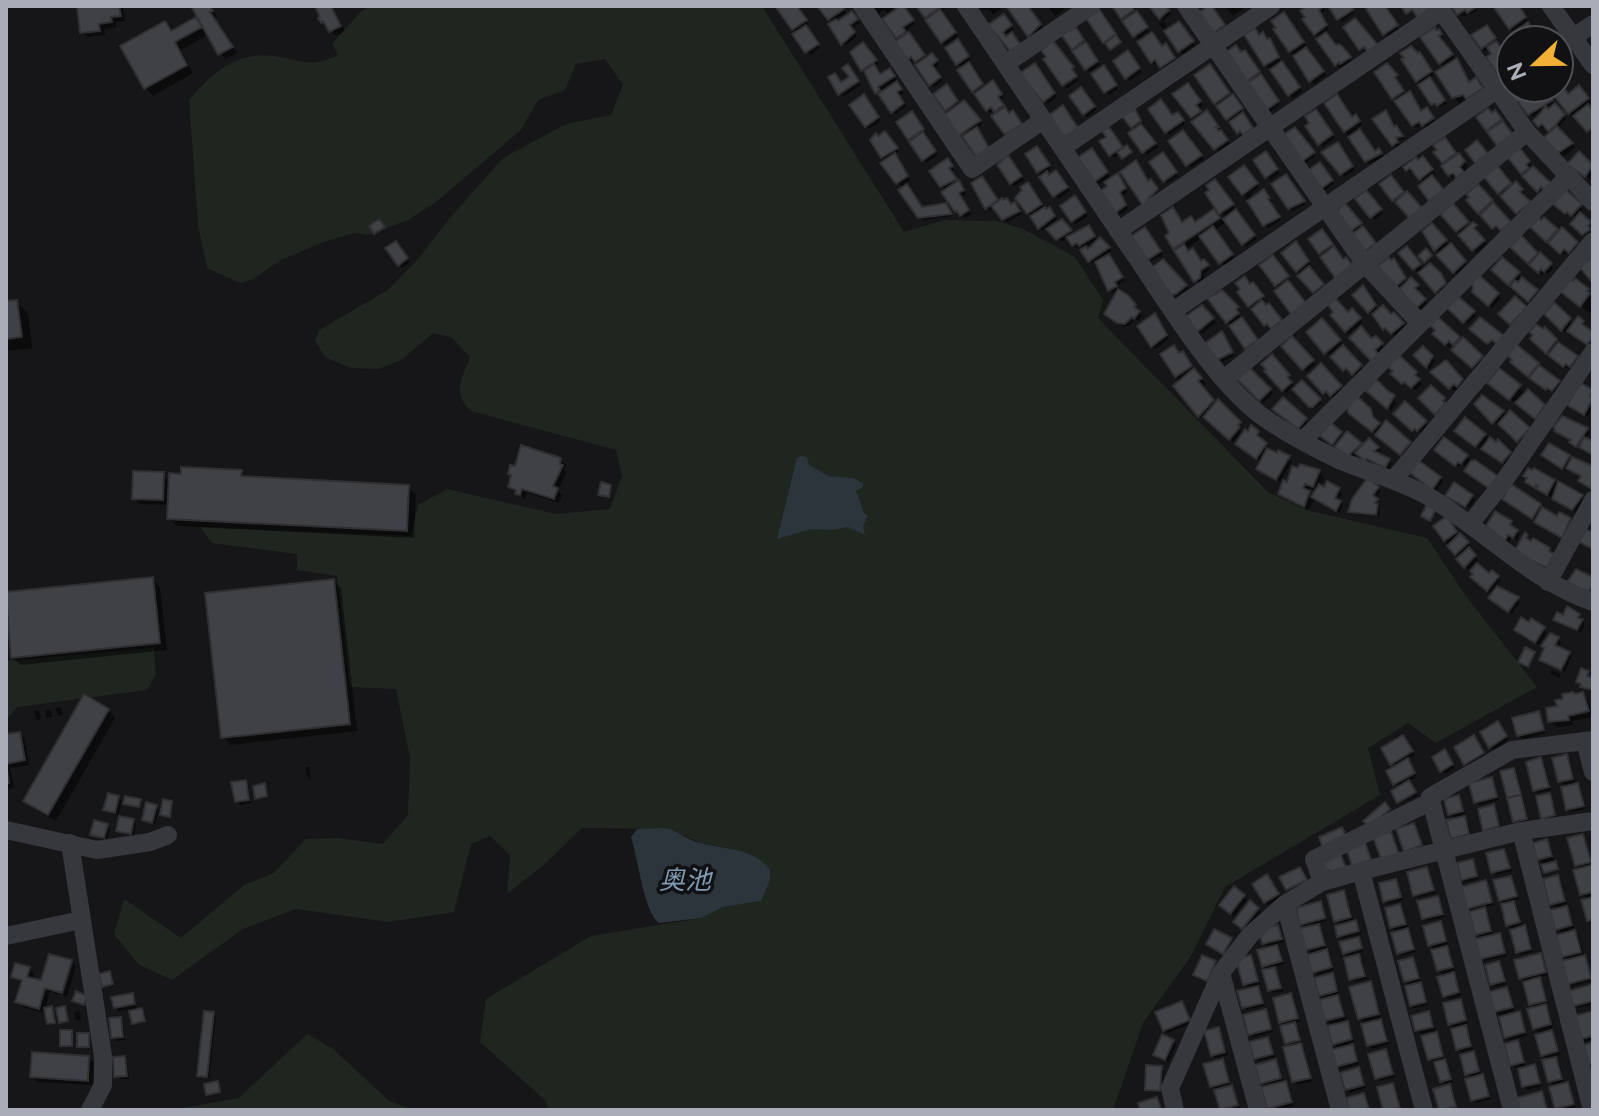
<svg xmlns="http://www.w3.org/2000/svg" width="1599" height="1116" viewBox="0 0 1599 1116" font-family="Raleway,'Noto Sans JP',sans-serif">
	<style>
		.green { fill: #1e261f }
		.water { fill: #2c353c }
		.shadow { fill: #0007; fill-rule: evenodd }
		.building { fill: #404145; stroke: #303034; stroke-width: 2 }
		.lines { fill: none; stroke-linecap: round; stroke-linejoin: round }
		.minor { stroke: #37383d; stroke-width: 18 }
		.labels { text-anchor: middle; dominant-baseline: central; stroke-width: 7; stroke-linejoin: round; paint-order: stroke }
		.water-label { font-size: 26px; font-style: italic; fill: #7f9bb3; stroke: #111113 }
	</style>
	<rect width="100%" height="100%" fill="#161618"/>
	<!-- green -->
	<path class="green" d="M371,6H762L904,232L945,220L998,221L1023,229L1075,257L1103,300L1098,318L1268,492L1306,510L1427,538L1466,596L1537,687L1436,743L1408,723L1368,748L1380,795L1225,887L1191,956L1143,1023L1113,1110H548L546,1101L480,1042L486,999L591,936L701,918L723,907L761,901L733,849L700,843L669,829L582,828L546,863L507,894L510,855L490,836L471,844L454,912L388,922L296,909L243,929L172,980L138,964L114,934L124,899L181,938L244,885L274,873L306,839L337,838L383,844L408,815L410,758L396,689L350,687L337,576L297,570V554L212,543L200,527L411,536L418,505L447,489L556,514L610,509L622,476L616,450L471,411C451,392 462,379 470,357L451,337L433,333L403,359L379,369L351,368L325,357L315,341L319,330L388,290L418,259L449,219L503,158L566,124L611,115L623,85L605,59L576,64L565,90L538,100L521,130L436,202L408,220L368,235L354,233L323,242L281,260L253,279L240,283L207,268L198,225L189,100C211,74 236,51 273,56C303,60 309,69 338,55L332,44L360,12Z
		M154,648L156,674L147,690L17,707L6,720V661Z
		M307,1034L332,1048L388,1100L412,1110H171L239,1098Z"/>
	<!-- water -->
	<path class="water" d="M801,456L807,457L809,465L828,476L853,478L863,483V487L856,491L864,513L868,516L863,526L865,535L848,527L832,530L811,529L777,539L797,458Z
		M637,829C647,829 661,827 670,829C680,833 688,840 700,843C723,849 755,848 770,870V880L761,901L723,907L701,918L659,923C644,913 638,858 631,837Z"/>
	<!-- shadow -->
	<path class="shadow" d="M79,6H123L125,21L116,22V27L104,29L105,35L88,37L82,32Z
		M193,6H211L217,17L214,18L237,53L225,59L209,34L181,50L193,73L153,96L146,88L164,23L172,31L196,19L203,26Z
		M317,6H332L345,31L336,36L322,21Z
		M778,6H796L808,24L805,27L820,48L810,55Z
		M820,6H841L846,13L835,20L838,24L855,17L860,23L852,29L857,36L846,46L831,25L834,23Z
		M873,6H891L895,12L906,10L915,24L905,31L927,59L935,58L939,64L934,69L943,81L934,87L931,84L920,64L915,60L912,62L897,42L900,40L890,16L884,10L878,14Z
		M919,6H941L944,10L940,12L958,36L945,45Z
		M978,6H999L1001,9L993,15L989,9L982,10Z
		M1009,6H1028L1043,28L1032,39Z
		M1047,6H1066V8L1055,16Z
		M1115,6H1130L1149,31L1138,39Z
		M1151,6H1168L1166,8L1171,14L1163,21L1167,26L1163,29L1159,24L1163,21Z
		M1225,6H1246V7L1233,16Z
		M1308,6H1322L1325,10L1321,13L1329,29L1324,33L1352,61L1340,68L1336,64L1315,33Z
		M1330,6H1349L1354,13L1342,22Z
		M1373,6H1384L1399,29L1388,37Z
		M1454,6H1474L1477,11L1462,17Z
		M1496,6H1516L1528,21L1526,23L1534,32L1531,34L1535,40H1518Z
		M1287,18L1306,46L1304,47L1326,75L1314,84L1290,51Z
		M1007,19L1014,29L1009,33L1021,48L991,25Z
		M1182,26L1195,45L1183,54L1180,51Z
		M1490,30L1498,42L1496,44L1511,61V74L1504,79L1490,48L1485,51L1482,48Z
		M1438,31L1444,38L1441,40L1462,66L1470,83L1476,79L1487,94L1459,103L1453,97L1445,68L1440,63Z
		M1063,33H1078L1100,65L1089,72Z
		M1260,37L1273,43L1280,61L1269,68L1265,65Z
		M961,45L971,60L967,62L985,88L995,86L1004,98L1000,101L1023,128L1009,137L994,117L998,114L994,110L990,113L987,110L958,63Z
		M866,48L879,64L874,67L881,76L893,74L897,80L894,82L904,93L899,96L906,107L895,114L876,92L852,53Z
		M1162,48L1168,49L1177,62L1165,70L1159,63L1155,65L1152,62Z
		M1241,54L1248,55L1280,105L1270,112L1248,79Z
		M1131,56L1142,72L1130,81L1127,78Z
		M1423,57L1434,75L1429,79L1447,104L1441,107L1433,104L1408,68Z
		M1559,64L1571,78L1561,86L1559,84Z
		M1285,67L1302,91L1293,98L1289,95Z
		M1037,68L1057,97L1048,104L1036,88Z
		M851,70L861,85L843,97L840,93L842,84L851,78Z
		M1213,70L1236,100L1244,112L1242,114L1255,132L1247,137L1244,134L1242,135L1227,119L1197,76Z
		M1106,71L1118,89L1109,95L1094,74Z
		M1394,71L1406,96L1422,113H1429L1436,122L1427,128L1422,124L1416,128L1413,125L1377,73Z
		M1077,78L1079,80L1067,88L1065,87Z
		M1191,88L1203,105L1198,109L1203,116H1210L1230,144L1219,152L1175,95Z
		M1521,88H1528L1536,98L1552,100L1566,119L1557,129L1575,147L1566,155L1560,156L1557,152L1553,133L1546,126L1543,129L1536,121L1543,110L1533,117L1522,104L1520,106L1517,103Z
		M1579,88L1591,102L1587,106L1593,112V134L1570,113L1557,97L1568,96Z
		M950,90L960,105L964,103L982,124L976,129L991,149L960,135L946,109Z
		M1084,93L1096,110L1087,117L1084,114Z
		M867,100L881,121L869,129L866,126Z
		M1134,112L1141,123L1138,124L1158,147L1147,155L1133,127Z
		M1319,114L1335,138L1323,147L1320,143Z
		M1389,116L1405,139L1397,141L1400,146L1397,148L1394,144Z
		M915,117L938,155L926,163L899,123Z
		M1173,117H1181L1185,124L1169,135L1166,132Z
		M1353,119L1359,120L1362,125L1357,128L1375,153L1378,151L1384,157L1369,164L1366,161L1345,131Z
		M1112,132L1124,150L1127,148L1132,154L1124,159L1120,154L1114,158L1102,142Z
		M1298,133L1316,156L1306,163L1299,160Z
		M884,134L899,151L894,155L910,180L904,184L922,209H949L953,216L923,220L920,217L882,156L878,138Z
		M1186,136L1204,159L1191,168L1188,165Z
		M1448,142L1467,166L1461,180L1456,175L1453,178L1450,175L1443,162Z
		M1340,147L1355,170L1345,177L1342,174Z
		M1519,151L1531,166L1553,187L1541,193L1525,176L1511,158Z
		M1040,152L1051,169L1046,173L1050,177L1059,176L1070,191L1058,199L1027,155Z
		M1095,154L1112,179L1120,178L1128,192L1122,196L1128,209L1120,215L1105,180L1099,184L1096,181Z
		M1579,154L1593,168V181L1573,167Z
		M1269,157L1280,173L1270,180L1256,160Z
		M1166,158L1178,176L1167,183L1164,180Z
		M1011,161L1024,180L1014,186L1011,183Z
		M1426,162L1435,173L1425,184L1414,170L1411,173L1406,168Z
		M951,164L954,170L951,172L966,194L960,197L971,214L965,218L956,211L946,191L932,172Z
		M1323,168L1334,184L1323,192L1320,189Z
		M1497,168L1513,187H1519L1525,194L1522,197L1532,206L1521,216L1499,192Z
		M1247,171L1259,187L1250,194L1254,199L1267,195L1272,201L1269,203L1281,220L1268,228L1231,177Z
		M1289,180L1306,204L1293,211L1290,208Z
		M985,182L999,202L1017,207L1022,214L1007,222L994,207L990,210L987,207Z
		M1218,184L1257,239L1246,247L1227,222L1214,230L1234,258L1224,266L1203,237L1186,249L1210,269L1204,274L1203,281L1199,284L1175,247L1172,210L1184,224L1196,223L1219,217L1224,221L1226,219L1207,193Z
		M1478,187L1494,205L1500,227L1497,230L1468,200Z
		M1031,188L1046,212L1053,213L1057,219L1042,231L1017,198Z
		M1366,192L1383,213L1375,220L1358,199Z
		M1565,192L1583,209L1579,214L1593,227L1590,230L1592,235L1589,233L1587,236L1573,224L1577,219L1571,214L1569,216L1556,204Z
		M1078,201L1088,216L1076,224L1072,221Z
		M1345,206L1378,247L1370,253L1351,231Z
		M1453,206L1471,226L1473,224L1478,230L1476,232L1487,244L1477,253L1443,214Z
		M1544,220L1559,234L1562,230L1580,247L1573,254L1569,250L1564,255L1533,227Z
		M1431,226L1468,266L1457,275L1436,249Z
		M1050,229H1071L1074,235L1092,231L1097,240L1084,248L1088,251L1100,240L1112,251L1107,254L1125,281L1116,286L1119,290L1113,293L1110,290L1107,278L1097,261L1093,264L1081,246L1077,248L1069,237L1061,242Z
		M1148,233L1163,255L1151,261L1147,258Z
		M1325,235L1343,261L1324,257L1320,253Z
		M1521,238L1553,268L1548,274L1545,271L1542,275L1512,247Z
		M399,246L410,262L402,268L399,265Z
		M1298,247L1311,265L1308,268L1326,288L1317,295L1297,271Z
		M1407,248L1424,270L1444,278L1448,287L1439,294L1414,269Z
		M1502,259L1539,295L1532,303L1494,270Z
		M1276,261L1290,280L1280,289L1276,285Z
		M1397,264L1409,283L1411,280L1420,289L1417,292L1427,303L1419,311L1379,268Z
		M1479,277L1501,298L1492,308L1474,291Z
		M1184,282L1189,289L1176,297L1172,294Z
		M1251,286L1256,287L1265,300L1262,302L1272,309L1284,324L1275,331L1271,326L1268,328L1250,306Z
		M1363,288L1379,311L1391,317L1394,314L1405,327L1395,336L1390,330L1388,332L1374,313L1372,315L1355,296Z
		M1587,291L1593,299V315L1566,295Z
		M1222,292L1240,311L1238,313L1240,318L1259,344L1250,351L1227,322Z
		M1458,298L1476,315L1468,324L1450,308Z
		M16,302L28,313L32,348L6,351V303Z
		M1132,302L1142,316L1139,321L1136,319L1129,326H1122L1110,317Z
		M1554,305L1574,324L1578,319L1586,326L1585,328L1593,334L1591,346L1568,330L1565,332L1547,314Z
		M1201,308L1216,322L1202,334L1199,331Z
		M1352,311L1363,322L1349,334L1332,315H1348Z
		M1158,319L1169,339L1155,349L1152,346Z
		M1438,319L1485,361L1476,370L1454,350L1457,346L1453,343L1449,347L1435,334Z
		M1322,321L1342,344L1329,355L1309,332Z
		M1545,330L1579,361L1574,369L1570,365L1567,369L1532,339Z
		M1225,336L1234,356L1222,362L1219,359Z
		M1292,338L1315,364L1307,372L1284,346Z
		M1376,339L1384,348L1376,364L1373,341Z
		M1343,348L1364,370L1357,376L1350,370L1348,372L1333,357Z
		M1423,349L1435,361L1430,369L1416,355Z
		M1180,355L1185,357L1206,384L1202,387L1216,405L1243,427L1240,430L1242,432L1233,442L1207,418L1205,420L1199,415L1176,376Z
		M1272,357L1291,379L1289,381L1296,388L1302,383L1322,403L1314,409L1293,387L1286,393L1267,372Z
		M1399,358L1419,377L1416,379L1422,384L1416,390L1409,384L1406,386L1393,374Z
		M1537,364L1562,385L1556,393L1551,390L1550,392L1516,365Z
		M1321,366L1343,390L1335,398L1330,393L1328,395L1309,376Z
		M1248,369L1273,393L1263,403L1239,378Z
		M1499,371L1522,391L1538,400L1547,410L1539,420L1493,386Z
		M1433,372L1459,378L1465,384L1454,391Z
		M1582,385L1593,393V406L1588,417L1573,408Z
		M1369,390L1394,397L1396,404L1391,410Z
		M1283,399L1309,423L1302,431L1278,412Z
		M1359,400L1374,414L1376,422L1383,428L1387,423L1413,446L1404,456L1354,416Z
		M1405,404L1428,426L1422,433L1418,430L1416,433L1396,414Z
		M1477,404L1495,405L1507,416L1510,413L1531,433L1522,443L1499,422L1497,425Z
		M1331,424L1344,437L1347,434L1363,447L1369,441L1380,451L1377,455L1392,464L1389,470L1369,463L1359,453L1352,458L1339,450L1322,435Z
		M1252,428L1261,436L1259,439L1269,447L1267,450L1292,461L1280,482L1261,471L1262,462L1241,447Z
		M1587,430L1590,433L1586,440L1593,443V455L1556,431Z
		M1460,434L1484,435L1497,444L1498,442L1513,457L1506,465Z
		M1440,453L1467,457L1470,460L1465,466L1462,463L1459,467Z
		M1569,457L1593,469V489L1584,484L1583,477L1568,467L1566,471L1546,458Z
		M560,459L566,465L564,470L567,472L558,491L562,495L585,501L562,495L559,503L527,493L525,499L510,487L513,477Z
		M1534,470L1581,497L1585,500L1576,512L1558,502L1557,490L1551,497L1530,485Z
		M1299,471L1319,472L1324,478L1320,487L1325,489L1328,484L1342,493L1338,501L1343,506L1340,513L1315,498L1309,510L1280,493ZM1310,488L1317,491L1313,497L1308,492Z
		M241,472L247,479L408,487L416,495L414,538L177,526L169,518V505L140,504L134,498L163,474L170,482Z
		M1414,475L1440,478L1443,481L1436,491Z
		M1368,480L1381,491L1375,499L1380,504L1379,517L1353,514L1350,511Z
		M1472,496L1475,500L1469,508L1451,499Z
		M1508,502L1540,505L1558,519L1569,520L1573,523L1566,540L1540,525Z
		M1450,522L1460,537L1471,546L1468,549L1478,560L1468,570L1445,540Z
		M1510,523L1512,528L1520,534L1517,540L1512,537L1509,542L1492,529Z
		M1490,576L1501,580L1495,587L1520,602L1512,614L1494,601L1493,595L1473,577Z
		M152,579L160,587L167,650L21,665L13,658Z
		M333,581L341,588L357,731L230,745L223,737Z
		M1579,615L1585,624L1581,633L1555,620Z
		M1530,624L1547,632L1539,645L1520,633Z
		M1558,639L1561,642L1559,647L1572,656L1565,672L1545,662Z
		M1551,670L1560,674V678L1550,674Z
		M1582,695L1588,700L1593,717L1572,721L1573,725L1556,727L1550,721L1559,708L1575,696Z
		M61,707L63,715L58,716L55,708Z
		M39,710L41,719L36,720L34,711Z
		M45,710H51L52,717H46Z
		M108,710L115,718L56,821L33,808L25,800Z
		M1538,713L1546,733L1522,739L1519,735Z
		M1501,727L1509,740L1493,750L1490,746Z
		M20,734L25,739L29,765L10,768L14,788L6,789V736Z
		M1406,741L1415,755L1406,760L1417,776L1400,788L1395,783L1396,767L1392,763Z
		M1477,741L1486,757L1468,767L1465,763Z
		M1448,755L1455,768L1445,774L1442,771Z
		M1566,757L1570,760L1576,785L1580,788L1586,809L1571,812L1568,809L1567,788L1560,781Z
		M1541,759L1544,763L1551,790L1538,793L1535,790Z
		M305,767H309L311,780L308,779Z
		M1514,770L1517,773L1529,822L1518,824L1515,821L1503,773Z
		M1491,779L1499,800L1479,805L1476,802Z
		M245,782L248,785L251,803L240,805L237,801Z
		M1417,794L1418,796L1401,803Z
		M1549,795L1557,819L1546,821L1543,818Z
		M1458,797L1465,814L1461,815L1467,821L1472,837L1456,841L1452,838L1456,820L1450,814Z
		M118,798L122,801L118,816L109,813L105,810Z
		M156,807L159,810L155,825L144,820Z
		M1493,807L1502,829L1488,833L1485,830Z
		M133,820L136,824L134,836L119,831Z
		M107,826L110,829L107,840L92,834Z
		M1583,836L1593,865L1590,866L1593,869L1592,924L1588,920V900L1582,894L1581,870L1577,865Z
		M1547,841L1558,870L1546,873L1545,866L1539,859Z
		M1504,851L1512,871L1496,875L1493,872Z
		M1472,861L1479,879L1466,882L1463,879Z
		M1427,869L1436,893L1418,898L1415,894Z
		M1557,877L1561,880L1567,904L1563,905L1569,911L1574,928L1571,929L1578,935L1593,981L1573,986L1570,983L1569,961L1564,956L1563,935L1557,929V910L1551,904Z
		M1511,878L1519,899L1512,901L1517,906L1523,928L1528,931L1533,952L1521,955L1518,952L1514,931L1508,925L1505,905L1500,900Z
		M1270,880L1281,897L1268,905L1265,902Z
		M1395,881L1403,900L1388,904L1385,901Z
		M1485,883L1494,905L1483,908L1487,913L1494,937L1499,935L1502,938L1507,956L1485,961L1482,958V940L1477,934L1473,912L1469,908Z
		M1234,889L1247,900L1234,916L1221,905Z
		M1343,893L1347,896L1354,923L1359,926L1361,934L1342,939L1339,936L1342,926L1336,920Z
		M1437,898L1445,917L1427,921L1424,918Z
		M1250,903L1261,912L1247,931L1236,922Z
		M1320,903L1327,921L1317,924L1322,929L1327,948L1324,949L1330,955L1334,970L1317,975L1314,972L1313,955L1308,949L1307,929L1302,924Z
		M1400,906L1408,927L1405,928L1411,934L1416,952L1402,956L1398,953V933L1392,927Z
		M1440,924L1448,944L1444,946L1450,952L1455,970L1450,972L1456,978L1461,996L1448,999L1444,996L1445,977L1439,970L1436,951L1430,945Z
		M1278,928L1284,942L1274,945L1280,951L1284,964L1273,967L1278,973L1283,991L1273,993L1270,990L1269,971L1264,966L1270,949L1264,943Z
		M1359,939L1364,951L1357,954L1362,959L1367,979L1355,982L1351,979L1350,958L1344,953Z
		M1540,955L1548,975L1537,978L1542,983L1548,1004L1544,1005L1548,1010L1553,1028L1538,1032L1534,1028L1536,1009L1531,1004L1525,981L1521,978Z
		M1250,957L1260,984L1255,986L1261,992L1265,1006L1247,1010L1244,1007L1250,990L1245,984Z
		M1413,959L1421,981L1418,982L1423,987L1428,1005L1415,1008L1412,1005L1411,986L1405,981Z
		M69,963L60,995L50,992L44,1013L23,1007L18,1002L23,983L13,976L29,969L34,974L33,980L42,983Z
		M1499,963L1507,984L1495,987L1492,984Z
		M73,964L76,967L67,997L63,996Z
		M1332,975L1339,994L1336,995L1341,1001L1346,1019L1344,1020L1350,1026L1354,1042L1349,1043L1355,1049L1359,1064L1341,1069L1338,1066L1339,1050L1333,1043V1027L1327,1020L1326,1000L1320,995Z
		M1370,983L1373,987L1381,1017L1377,1018L1384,1024L1389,1044L1372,1049L1368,1045L1366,1025L1360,1018Z
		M1593,986V1004L1578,1008L1575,1005Z
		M1507,989L1515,1011L1500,1015L1496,1011Z
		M132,995L135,998L137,1011H142L145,1022L135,1024L130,1009L119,1011L116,1008Z
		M1291,995L1300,1021L1293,1023L1298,1027L1302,1043L1300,1044L1304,1048L1313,1081L1298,1085L1294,1081L1285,1026L1281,1022Z
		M1460,1001L1468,1023L1463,1025L1469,1031L1473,1049L1461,1052L1458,1049L1456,1030L1450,1024Z
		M1181,1004L1192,1023L1168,1033L1165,1030Z
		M75,1011L80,1012L81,1021L75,1020Z
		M1265,1011L1273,1032L1253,1037L1250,1034Z
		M1429,1013L1436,1030L1420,1034L1417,1030Z
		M1593,1013V1040L1585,1042L1582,1038Z
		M213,1014L216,1017L209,1079L199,1075Z
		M1519,1014L1527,1036L1509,1040L1506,1037Z
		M120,1019L123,1023L125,1040L117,1041L113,1037Z
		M1218,1029L1228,1055L1216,1058L1213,1055Z
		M1552,1033L1560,1055L1553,1056L1559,1062L1565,1085L1571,1088L1576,1110H1559L1557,1108L1556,1088L1550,1081L1548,1061L1543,1055Z
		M1436,1034L1439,1038L1445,1059H1443L1448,1064L1453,1082L1446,1083L1453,1090L1458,1110H1441L1436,1090L1448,1087L1441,1080L1436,1061L1433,1062L1429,1059Z
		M1268,1039L1275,1057L1259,1061L1256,1058Z
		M1173,1041L1176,1045L1169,1062L1155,1054Z
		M1517,1042L1526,1069L1534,1067L1538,1070L1542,1086L1527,1090L1524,1086L1519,1067L1515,1068L1512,1065Z
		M1386,1051L1395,1077L1380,1081L1376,1078Z
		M1473,1054L1481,1075L1486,1079L1491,1099L1476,1103L1473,1100L1472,1079L1467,1074Z
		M88,1058L94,1063L92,1085L38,1082L32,1077Z
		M124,1058L127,1062L129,1079H120L116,1076Z
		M1222,1061L1240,1108L1236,1110H1223L1216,1089L1211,1086Z
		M1276,1062L1284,1083L1289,1086L1294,1106L1285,1108L1287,1110L1269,1108L1267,1088L1262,1083Z
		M1161,1068L1164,1072L1163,1093L1150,1092L1147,1089Z
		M1358,1070L1366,1088L1350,1093L1347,1089Z
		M1393,1085L1396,1088L1402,1110H1385L1379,1089Z"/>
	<!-- building -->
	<path class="building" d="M77,6H119L121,16L111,17L112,22L99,24L100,31L80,33Z
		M191,6H210L213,11L210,12L233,47L218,55Z
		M315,6H331L341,26L329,32L323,21L321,23L318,18L320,17Z
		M775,6H797L807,20L792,30Z
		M817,6H843L844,9L828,20Z
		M900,6H904L914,20L903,27L906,32L896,38L882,19Z
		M916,6H942L925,18Z
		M1006,6H1028L1041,24L1028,37Z
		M1112,6H1131L1134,10L1121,19Z
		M1149,6H1166L1169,10L1159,19Z
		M1208,6H1212L1225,25L1212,34L1198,13Z
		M1306,6H1324L1319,10L1327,25L1314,35L1302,19L1305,17L1300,11Z
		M1328,6H1351L1353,10L1337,20Z
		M1370,6H1385L1398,25L1383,35L1366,9Z
		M1401,6H1427L1429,9L1418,18L1412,10L1406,14Z
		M1451,6H1475L1476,7L1467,13L1465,10L1457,15Z
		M1493,6L1520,7L1526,17L1509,29Z
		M940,9L956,32L941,43L925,20Z
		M1099,9L1116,34L1103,43L1086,18Z
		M852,11L858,19L850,25L855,32L841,45L828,24L836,19L838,21Z
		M1137,11L1148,27L1133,37L1122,21Z
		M1284,12L1304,42L1289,52L1273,29L1276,28L1271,21Z
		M1004,14L1012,25L1003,32L1006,36L1012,32L1020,44L1010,51L988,25Z
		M196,17L202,27L175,42L187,65L144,89L120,46L165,21L171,31Z
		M1355,18L1378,45L1368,52L1364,47L1359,50L1343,27Z
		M1179,21L1194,41L1178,52L1164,31Z
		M1528,22L1532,28L1529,30L1536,40H1514L1510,34Z
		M806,25L819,44L805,53L792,34Z
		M1487,25L1496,38L1481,49L1471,35Z
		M1069,27L1071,30L1076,27L1084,40L1072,50L1060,33Z
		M1435,27L1436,30L1439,29L1442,34L1439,36L1453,54L1439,64L1420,37Z
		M1255,28L1259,35L1263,32L1267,39L1270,38L1279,57L1264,66L1244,35Z
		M909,32L925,55L915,62L911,57L907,60L894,42Z
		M1152,32L1162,46L1166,43L1175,58L1160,68L1155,60L1151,63L1137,42Z
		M1326,32L1336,45L1339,44L1343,47L1351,57L1340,64L1339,62L1335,66L1316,39Z
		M1116,35L1121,42L1110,50L1105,43Z
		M958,39L969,56L956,65L945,48Z
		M1053,41L1074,67L1072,69L1077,76L1062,86L1043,59L1046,57L1041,50Z
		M1496,41L1511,59V69L1499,77L1486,57L1491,54L1487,47Z
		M863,42L877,60L861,71L850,52Z
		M1086,42L1098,61L1085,70L1072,51Z
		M1236,45L1241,52L1245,50L1260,72L1247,81L1225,53Z
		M1411,46L1418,53L1420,52L1432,71L1416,82L1401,59L1404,58L1400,53Z
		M1306,47L1324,71L1309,82L1293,56Z
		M1128,50L1140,68L1125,79L1113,61Z
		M932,53L938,60L932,65L941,77L929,86L915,65Z
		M1457,58L1469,82L1476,77L1483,88L1466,99L1463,95L1452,98L1435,72Z
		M1282,61L1300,87L1288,96L1270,70Z
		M969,62L983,84L972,92L957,70Z
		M1559,62L1569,74L1559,82Z
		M1035,63L1055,93L1043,102L1020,73Z
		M1387,63L1398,75L1395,77L1404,91L1392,99L1374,72Z
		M848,64L859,81L838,95L828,77L835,73L841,82L849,77L842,68Z
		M874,64L880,74L890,68L895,76L878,87L880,90L875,94L864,71Z
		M1210,64L1230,93L1214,104L1194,75Z
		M1104,65L1117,85L1104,93L1091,74Z
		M1261,74L1279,101L1266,110L1247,83Z
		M1430,77L1445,100L1437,106L1435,103L1431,105L1418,85Z
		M993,80L1002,94L998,97L1004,105L994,112L991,107L986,111L974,94Z
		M897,81L902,89L897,92L904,103L891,113L878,94Z
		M1188,83L1201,101L1196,105L1201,111L1191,118L1172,94Z
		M947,84L958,101L945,111L933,94Z
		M1579,85L1589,98L1568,114L1555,97L1565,89L1568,94Z
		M1081,87L1095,106L1083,115L1069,96Z
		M1518,88H1529L1535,96L1539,93L1543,99L1549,94L1553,100L1528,115L1518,102L1515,104L1509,95Z
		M1410,91L1421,111L1427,107L1434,118L1422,126L1419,122L1412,126L1394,101Z
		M864,94L879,117L865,127L849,105Z
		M1233,94L1243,108L1226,120L1216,106Z
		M1337,94L1352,117L1356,114L1360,121L1344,132L1324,103Z
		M1161,99L1172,115L1178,112L1184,120L1165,133L1148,109Z
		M964,100L981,120L958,136L945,114Z
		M1555,103L1565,114L1549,132L1542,124L1538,127L1533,121L1546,106L1548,109Z
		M1588,104L1593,110V127L1587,132L1573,116Z
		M1063,105L1078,128L1064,138L1048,116Z
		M1005,107L1009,113L1013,110L1022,124L1005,135L991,116Z
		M1488,108L1492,113L1495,110L1502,119L1486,131L1476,117Z
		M1135,109L1141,121L1131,128L1122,116Z
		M1316,109L1333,134L1318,145L1305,126L1309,123L1305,116Z
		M1207,110L1219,127L1216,128L1219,131L1221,130L1228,140L1214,150L1191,122Z
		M1386,110L1394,127L1396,125L1403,136L1396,138L1398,142L1392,146L1372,119Z
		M912,111L924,129L908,140L896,122Z
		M1243,112L1253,128L1243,135L1240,131L1237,134L1229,122Z
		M1503,121L1513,135L1497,146L1487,132Z
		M1141,124L1156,143L1142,153L1128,133Z
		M1557,126L1573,143L1558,153L1543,138Z
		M977,127L989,148L976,157L962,136Z
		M1109,127L1123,147L1109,156L1099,141L1106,137L1102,131Z
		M1295,127L1315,152L1301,162L1283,135Z
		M1360,129L1375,151L1379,148L1382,153L1365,162L1348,137Z
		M1183,130L1202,155L1186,166L1168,141Z
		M885,131L898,148L881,158L870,140L876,133L878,136Z
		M923,132L936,151L922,161L909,142Z
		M1445,137L1456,153L1442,163L1433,152L1437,150L1433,145Z
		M1477,140L1488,154L1475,163L1465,150Z
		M1338,142L1353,166L1340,175L1321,152Z
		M1127,145L1132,152L1122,159L1117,152Z
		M1037,146L1050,165L1037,173L1025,154Z
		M1092,148L1108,172L1094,182L1077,158Z
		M1520,148L1530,161L1526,165L1529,168L1521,174L1508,158Z
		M1266,151L1278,169L1265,178L1253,160Z
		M1579,151L1593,165L1585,177L1567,164Z
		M1163,152L1177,172L1163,182L1149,162Z
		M895,153L908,176L896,184L880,163Z
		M1459,153L1465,161L1460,167L1464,172L1456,178L1453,173L1448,176L1441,166Z
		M1008,155L1022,176L1010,184L997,165Z
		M1423,156L1433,169L1419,180L1410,168L1406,171L1403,167L1416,157L1418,160Z
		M948,158L953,166L949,168L957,179L940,187L929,171Z
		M1136,160L1148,181L1151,179L1158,189L1149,198L1152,201L1144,207L1120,172Z
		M1320,162L1333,180L1319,190L1306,172Z
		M1244,165L1258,183L1242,195L1228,177Z
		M1497,165L1511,183L1498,194L1483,176Z
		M1533,166L1551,183L1544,190L1541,187L1537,192L1522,176Z
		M1056,170L1068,187L1053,197L1039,177L1047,171L1049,175Z
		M1118,173L1126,188L1120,192L1126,205L1115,213L1100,191L1107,186L1104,182Z
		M1286,174L1305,201L1288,209L1271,184Z
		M1391,175L1404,192L1392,201L1379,184Z
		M1432,175L1444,190L1429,201L1418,186Z
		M982,176L998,200L985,209L971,183Z
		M1215,179L1234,204L1219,214L1205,193L1209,190L1206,185Z
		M959,180L964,190L959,193L969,210L960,216L957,211L955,212L941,192Z
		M1516,181L1523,189L1520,192L1531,202L1516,214L1500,196Z
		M1028,182L1042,204L1027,214L1015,198L1022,190L1020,187Z
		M907,184L922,207L946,203L952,214L918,218L898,190Z
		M1478,184L1493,200L1478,214L1466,200L1469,197L1466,194Z
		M1264,189L1270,198L1268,199L1280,217L1263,226L1247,201Z
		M1565,189L1582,204L1571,216L1567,212L1565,214L1553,204Z
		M1366,190L1382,209L1370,218L1355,199Z
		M1407,191L1422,208L1410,219L1395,202Z
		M1075,195L1086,212L1071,222L1060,206Z
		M1002,198L1003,200L1007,198L1011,204L1015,202L1020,211L1002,220L991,206Z
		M1493,202L1511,222L1501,231L1496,226L1492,229L1480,215Z
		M1345,203L1362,223L1349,232L1335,212Z
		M1453,203L1469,222L1456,232L1440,214Z
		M1045,207L1046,209L1050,207L1055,216L1038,229L1030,216Z
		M1173,207L1182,222L1191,216L1195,222L1214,209L1220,218L1173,249L1165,236L1169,233L1161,215Z
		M1236,209L1255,235L1242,245L1223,219Z
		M1580,212L1591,222L1588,226L1591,229L1582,235L1570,224Z
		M1544,217L1558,229L1546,242L1530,227L1538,218L1541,220Z
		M379,219L385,227L374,234L369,226Z
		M1062,219L1072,230L1056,240L1046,229Z
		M1473,222L1477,225L1474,228L1485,240L1472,251L1458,235Z
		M1432,223L1447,240L1434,251L1422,231Z
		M1089,225L1095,236L1079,246L1077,243L1072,246L1066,237Z
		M1213,226L1233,254L1219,264L1199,236Z
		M1363,226L1376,243L1365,251L1352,234Z
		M1145,227L1161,251L1149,259H1146L1130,237Z
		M1562,227L1578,242L1569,253L1564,249L1560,254L1548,243Z
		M1322,229L1333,244L1319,254L1308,239Z
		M1521,235L1538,253L1528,264L1510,247Z
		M1100,237L1110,247L1088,262L1080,250L1086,246L1088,249Z
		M396,241L408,258L398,266L385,248Z
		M1296,241L1309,261L1296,272L1281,253Z
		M1451,243L1466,261L1453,273L1436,255Z
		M1184,244L1188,251L1193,248L1201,261L1204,259L1209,265L1201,270L1200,278L1194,282L1174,251Z
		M1334,246L1343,259L1346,257L1353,266L1336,279L1320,257Z
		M1407,246L1421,264L1413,270L1398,253Z
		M1426,248L1432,255L1424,263L1418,256Z
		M1540,252L1552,263L1544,272L1541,269L1538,273L1529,265Z
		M1109,254L1123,277L1115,282L1117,286L1108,291L1095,262Z
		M1273,255L1289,276L1275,286L1259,265Z
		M1592,256L1593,257L1592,282L1580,268Z
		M1389,257L1391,260L1394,258L1406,278L1395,287L1376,267Z
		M1502,257L1520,272L1508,285L1491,270Z
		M1163,259L1187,285L1176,294L1171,295L1151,268Z
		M1430,263L1441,273L1446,283L1435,293L1418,273Z
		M1309,266L1324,284L1313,293L1297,276Z
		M1479,275L1499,293L1488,306L1472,292L1473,286L1470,284Z
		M1245,276L1250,284L1253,282L1264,296L1248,307L1237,292L1240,289L1235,283Z
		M1411,277L1419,285L1415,288L1426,299L1415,309L1397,291Z
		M1522,277L1538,290L1528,302L1510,286L1515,280L1518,282Z
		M1575,278L1589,289L1587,291L1590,293L1580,307L1561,292L1570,279L1573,281Z
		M1288,280L1306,303L1291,314L1274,291Z
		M1363,285L1376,305L1368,313L1352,295Z
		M1118,289L1129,296L1136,305L1134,307L1140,311L1134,319L1132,317L1125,324L1117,323L1104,314Z
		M1222,290L1239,307L1236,309L1239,313L1226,323L1207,298Z
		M1458,296L1475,311L1463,323L1447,308Z
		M1515,296L1527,307L1510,325L1498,314Z
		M1335,298L1348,312L1352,308L1361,318L1345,332L1330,315L1333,312L1328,305Z
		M17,300L22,337L6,339V301Z
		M1262,300L1266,305L1269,303L1282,320L1271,329L1267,324L1264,326L1251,309Z
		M1554,302L1571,318L1561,331L1544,314Z
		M1202,305L1214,318L1197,332L1186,316Z
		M1383,305L1391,314L1394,312L1404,323L1391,334L1385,328L1383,330L1372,314Z
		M1155,313L1167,335L1151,347L1137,326Z
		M1578,316L1584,321L1582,324L1593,332V337L1587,345L1567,331Z
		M1242,317L1258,340L1245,349L1229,326Z
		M1438,317L1460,337L1453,345L1449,341L1445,345L1432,334L1435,330L1430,325Z
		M1480,317L1504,336L1497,344L1492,340L1487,344L1469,329Z
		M1322,318L1341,340L1324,354L1306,332Z
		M1536,324L1543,329L1545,327L1557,339L1546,354L1530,339L1533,335L1529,332Z
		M1361,326L1371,338L1376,336L1383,343L1375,350L1379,355L1372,362L1349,338Z
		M1222,331L1233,352L1217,360L1205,343Z
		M1292,336L1314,360L1302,370L1281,346Z
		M1463,337L1483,356L1472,368L1451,350Z
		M1558,342L1578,356L1570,367L1566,364L1563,367L1548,355Z
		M1516,344L1539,363L1528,377L1510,362L1512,360L1507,355Z
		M1174,345L1179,353L1183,351L1192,366L1175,377L1160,354Z
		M1343,345L1362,365L1352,375L1346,368L1343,371L1330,357Z
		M1423,346L1433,356L1426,368L1413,355Z
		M1272,354L1290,375L1287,377L1292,382L1282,391L1264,371L1266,370L1261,364Z
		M1399,355L1417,372L1415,375L1420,379L1411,388L1404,382L1402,384L1390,374L1393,371L1388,367Z
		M1446,360L1463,379L1457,387L1454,384L1449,389L1430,372Z
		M1321,363L1342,386L1330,396L1326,391L1323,394L1307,376Z
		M1539,365L1560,381L1552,391L1547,388L1546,390L1529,378Z
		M1248,366L1271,389L1259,401L1236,378Z
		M1194,368L1202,378L1198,381L1214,400L1198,417L1173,386Z
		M1499,368L1521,385L1509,400L1487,383Z
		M1376,379L1389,392L1395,395L1387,409L1366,391Z
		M1302,380L1321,399L1313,407H1309L1292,389Z
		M1581,383L1593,390L1590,396L1593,398L1584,415L1567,405Z
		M1431,385L1445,398L1443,401L1446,403L1435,415L1418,398Z
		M1528,389L1545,405L1535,419L1515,403Z
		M1482,395L1504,411L1492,424L1474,404Z
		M1283,397L1307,418L1298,429L1272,409Z
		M1356,398H1359L1371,409L1373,417L1380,423L1372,432L1348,413L1347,408Z
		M1218,399L1241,422L1238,425L1240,427L1229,440L1203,417Z
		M1405,401L1427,421L1417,431L1414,429L1412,431L1393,414Z
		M1510,410L1530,428L1517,442L1498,424Z
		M1562,416L1588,428L1576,447L1569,442L1571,440L1554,431L1555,429L1553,427Z
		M1465,417L1486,434L1475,447L1454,431Z
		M1386,420L1411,442L1400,455L1375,435Z
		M1330,422L1342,432L1332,445L1319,435Z
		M1251,425L1259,431L1257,435L1267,443L1256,459L1235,444L1245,429L1248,431Z
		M1347,431L1362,443L1348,456L1334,447Z
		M1444,437L1468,455L1461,464L1458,462L1455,466L1434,450Z
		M1490,437L1496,442L1498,439L1511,452L1502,463L1481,449Z
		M1584,437L1593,441V455L1579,447Z
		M1369,438L1379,447L1374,451L1390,459L1385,468L1367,459L1365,461L1355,453Z
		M1549,443L1570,455L1562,469L1541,455Z
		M521,445L561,458L560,464L563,465L553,486L558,488L554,499L522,489L520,495L515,494L516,490L508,487L511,475L508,474L510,465L515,466Z
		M1267,448L1277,453L1278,450L1290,456L1276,480L1256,469Z
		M1572,457L1593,466L1592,489L1578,481L1581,476L1566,468Z
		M1418,460L1441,477L1432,490L1409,472Z
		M1475,460L1499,477L1490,489L1464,471L1471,461Z
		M1300,464L1320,470L1313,487L1305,484L1303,488L1310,491L1304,507L1278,494L1283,480L1287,482L1292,466L1298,468Z
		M181,467L242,470L241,476L409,485L407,531L167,519L169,473L181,474Z
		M1528,468L1532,470L1534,468L1555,480L1547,495L1536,489L1538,486L1536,485L1535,488L1525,482L1527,478L1523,476Z
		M133,471L164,472L163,500L132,499Z
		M1368,477L1379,487L1373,495L1378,499L1375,503L1378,504L1376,515L1348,512L1352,499Z
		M1327,481L1340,488L1335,498L1341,501L1336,511L1311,497L1319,484L1324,487Z
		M1558,481L1583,495L1572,510L1552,499Z
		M601,482L611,485L609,497L598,495Z
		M1454,482L1473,495L1465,507L1445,496Z
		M1511,484L1541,504L1532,519L1502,499Z
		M1427,504L1436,509L1430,521L1421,516Z
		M1542,507L1557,516L1559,512L1571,518L1562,538L1534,522Z
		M1495,511L1512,521L1510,525L1518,530L1513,538L1508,535L1505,541L1486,526Z
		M1447,516L1457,532L1444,541L1433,526Z
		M1586,529L1593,533V549L1579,542Z
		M1525,532L1528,535L1526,538L1531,541L1533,538L1550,548L1549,551L1554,554L1547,568L1514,552Z
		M1460,533L1469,542L1455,555L1447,546Z
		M1469,547L1476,555L1464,568L1456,559Z
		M1477,563L1489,573L1492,570L1499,576L1487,591L1470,577L1473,574L1470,571Z
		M1576,569L1593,577V586L1588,592L1567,582Z
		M153,577L160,643L11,658L6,592Z
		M334,579L350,724L221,738L205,593Z
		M1497,586L1519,597L1508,612L1488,598Z
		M1567,606L1580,614L1578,618L1583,619L1577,630L1553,620L1557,612L1563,615Z
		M1521,617L1529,622L1531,618L1545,627L1535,643L1514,630Z
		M1550,633L1559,637L1555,645L1570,652L1561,670L1539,660L1544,648L1541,646Z
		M1525,647L1535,652L1528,667L1518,662Z
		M1581,668L1589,671L1587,676L1593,678V690L1580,687L1581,684L1576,682Z
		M1573,692L1574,694L1583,692L1589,711L1568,716L1569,720L1548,722L1546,708L1557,706L1555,700L1563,699L1562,694Z
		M84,694L109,709L48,815L23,801Z
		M1539,711L1544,730L1517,736L1512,718Z
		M1498,721L1507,736L1489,748L1480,732Z
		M20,732L25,760L6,764L9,783H6V734Z
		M1403,735L1413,751L1390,765L1381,748Z
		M1474,735L1484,753L1464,765L1454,747Z
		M1445,749L1453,764L1440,772L1432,757Z
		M1567,754L1573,779L1558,782L1552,758Z
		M1541,757L1549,787L1533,791L1526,762Z
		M1408,758L1415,773L1393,785L1386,771Z
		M1514,768L1521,794L1507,798L1500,771Z
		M1492,777L1497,797L1474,803L1469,783Z
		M246,780L249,800L235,802L231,782Z
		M1409,780L1416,792L1397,803L1391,791Z
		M265,783L267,796L255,799L253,786Z
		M1578,783L1584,806L1566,810L1561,787Z
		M108,793L119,796L115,813L103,810Z
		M1550,793L1555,815L1541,819L1536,796Z
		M1459,795L1463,811L1448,815L1444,799Z
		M1521,795L1527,819L1513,822L1507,798Z
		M125,796L141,799L139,807L123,804Z
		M163,799L172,801L170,817L160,815Z
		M146,802L157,805L152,823L142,820Z
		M1385,802L1390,809L1369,827L1363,821Z
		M1494,804L1499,826L1483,831L1478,809Z
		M119,816L134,819L131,834L116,831Z
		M1465,816L1469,834L1451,839L1446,820Z
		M94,820L108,824L104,838L90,835Z
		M1414,823L1422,845L1404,852L1396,829Z
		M1342,827L1347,839L1323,848L1319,837Z
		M1391,831L1399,855L1382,861L1373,837Z
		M1583,834L1591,862L1575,866L1567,838Z
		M1547,839L1552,856L1537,860L1533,843Z
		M1365,842L1371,860L1352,866L1346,847Z
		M1504,849L1510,868L1491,873L1486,853Z
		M1340,853L1346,868L1331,874L1329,870L1323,872L1320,863Z
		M1473,859L1477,876L1461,880L1457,863Z
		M1556,861L1558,869L1544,873L1541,865Z
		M1592,865L1593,892L1580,895L1573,870Z
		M1300,867L1307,880L1286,890L1279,877Z
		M1427,867L1434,890L1413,896L1407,872Z
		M1267,874L1279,894L1264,903L1252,884Z
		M1558,875L1565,901L1549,905L1543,879Z
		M1511,876L1517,896L1499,901L1493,880Z
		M1396,879L1401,897L1383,902L1379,883Z
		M1486,880L1492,902L1467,909L1461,887Z
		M1234,886L1245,895L1230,914L1219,905Z
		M1344,890L1351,917L1334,922L1327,895Z
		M1438,896L1443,914L1422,919L1417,901Z
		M1593,897V920L1587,921L1581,900Z
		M1250,900L1259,908L1242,929L1233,922Z
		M1321,901L1325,918L1300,925L1296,908Z
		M1514,901L1520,922L1506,926L1501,904Z
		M1400,904L1406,924L1390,928L1385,908Z
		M1567,906L1572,925L1555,930L1550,910Z
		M1485,907L1491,931L1475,935L1469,912Z
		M1356,920L1359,931L1337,937L1335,926Z
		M1441,921L1446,941L1428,946L1423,926Z
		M1319,924L1325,945L1306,950L1300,928Z
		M1278,925L1282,939L1262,944L1259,930Z
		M1525,925L1531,949L1516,953L1510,930Z
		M1408,928L1414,949L1397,954L1391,933Z
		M1214,929L1232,938L1223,954L1206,944Z
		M1575,930L1581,952L1562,957L1556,935Z
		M1500,933L1505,953L1480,959L1475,939Z
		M1359,937L1362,948L1343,954L1339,942Z
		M1277,945L1282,961L1262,967L1257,950Z
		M1447,946L1453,967L1437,971L1431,950Z
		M1327,949L1332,967L1312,973L1307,955Z
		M1541,953L1546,972L1519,979L1514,960Z
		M49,954L72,960L62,993L45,988L39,1009L15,1002L22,980L11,977L15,963L30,967L27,977L41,980Z
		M1359,954L1365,976L1349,980L1344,958Z
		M1202,955L1216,961L1207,981L1193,975Z
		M1251,955L1258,981L1243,985L1236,959Z
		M1585,955L1591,978L1568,984L1562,961Z
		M1413,957L1419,978L1404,982L1398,961Z
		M1499,961L1505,981L1490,985L1485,965Z
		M1275,967L1281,988L1268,991L1262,970Z
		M110,971L113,984L102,987L99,974Z
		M1454,972L1459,992L1443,997L1437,977Z
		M1333,973L1337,991L1319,996L1314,978Z
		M1540,977L1546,1001L1529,1005L1523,982Z
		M1371,981L1379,1014L1358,1019L1349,987Z
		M1421,982L1426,1002L1410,1006L1405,986Z
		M1593,984V1001L1573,1006L1569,991Z
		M1258,986L1263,1003L1242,1008L1237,991Z
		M1507,987L1513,1007L1494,1012L1489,992Z
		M76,991L87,996L84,1005L72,1001Z
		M133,993L135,1004L114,1008L111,997Z
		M1291,993L1298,1018L1279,1023L1273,998Z
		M1338,995L1344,1016L1325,1021L1319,1000Z
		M1461,999L1466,1020L1448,1025L1443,1003Z
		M1182,1001L1190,1020L1163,1031L1155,1012Z
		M1546,1004L1551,1024L1533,1029L1527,1009Z
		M52,1006L55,1023L47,1024L44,1008Z
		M65,1006L68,1021L59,1023L56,1008Z
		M142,1008L145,1021L132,1024L129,1011Z
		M1266,1009L1271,1029L1248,1035L1243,1015Z
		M204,1011L214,1012L207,1077L197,1076Z
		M1429,1011L1433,1027L1415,1031L1411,1016Z
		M1520,1011L1525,1032L1504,1038L1499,1017Z
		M1593,1011V1036L1580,1039L1574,1016Z
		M121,1017L123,1037L111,1038L109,1018Z
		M1381,1019L1387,1041L1367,1046L1361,1024Z
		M1348,1021L1352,1039L1332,1045L1327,1026Z
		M1295,1022L1300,1040L1285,1044L1280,1026Z
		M1466,1025L1471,1046L1456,1050L1451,1029Z
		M1219,1027L1225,1052L1211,1056L1204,1031Z
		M60,1030H72V1046H60Z
		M1552,1030L1558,1051L1541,1056L1535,1035Z
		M1437,1032L1443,1056L1428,1060L1421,1036Z
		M77,1033H89V1047H77Z
		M1162,1034L1174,1040L1165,1060L1153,1055Z
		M1268,1037L1273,1054L1254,1059L1249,1042Z
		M1518,1040L1524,1062L1510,1066L1504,1044Z
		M1593,1042V1063L1589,1064L1584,1045Z
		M1301,1043L1311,1078L1292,1082L1283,1047Z
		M1353,1044L1357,1061L1336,1067L1331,1050Z
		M1386,1049L1393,1074L1375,1079L1368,1054Z
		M1474,1051L1479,1071L1465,1075L1460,1055Z
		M32,1052L89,1056L88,1081L30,1077Z
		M125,1056L127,1076L114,1077L113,1057Z
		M1556,1057L1562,1079L1548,1082L1542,1060Z
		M1223,1059L1229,1082L1210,1087L1203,1064Z
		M1276,1059L1281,1078L1260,1084L1255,1065Z
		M1445,1059L1451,1079L1440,1082L1434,1062Z
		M1535,1064L1540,1083L1522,1087L1518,1069Z
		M1146,1065L1162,1066L1160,1091L1145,1090Z
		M1359,1067L1364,1085L1345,1090L1340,1073Z
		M1483,1074L1489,1096L1471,1101L1465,1079Z
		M218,1081L220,1092L206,1095L204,1084Z
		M1286,1081L1292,1102L1267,1109L1261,1087Z
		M1568,1082L1574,1104L1555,1109L1549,1087Z
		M1393,1083L1400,1108L1383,1110L1377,1087Z
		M1450,1084L1456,1107L1439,1110L1433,1089Z
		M1232,1085L1238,1105L1220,1110L1214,1090Z
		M1542,1091L1547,1110H1520L1517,1098Z
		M1364,1093L1369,1110H1349L1346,1098Z
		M1157,1097L1161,1110H1140L1138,1103Z"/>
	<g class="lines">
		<!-- minor -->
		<path class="minor" d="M862,6L972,169L1043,120
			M966,6C1023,91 1081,176 1139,261C1170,307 1215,380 1258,413C1281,431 1310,446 1337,459C1368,473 1401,480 1431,498C1487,532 1530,580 1593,602
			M1186,6L1364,263L1419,322
			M1438,6L1527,132L1593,202
			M1551,6L1593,65
			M1559,47L1593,24
			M1005,64L1091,6
			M1062,148L1271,6
			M1118,231L1441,11
			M1173,311L1511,80
			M1224,379L1527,132
			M1302,441L1568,177
			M1394,479L1593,241
			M1470,524L1504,481L1593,352
			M1548,582L1593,500
			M1585,741L1593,772
			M6,830L97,850L150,842L168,835
			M1521,831L1592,1110
			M70,843L103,1056V1085L90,1110
			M1361,871L1424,1110
			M1322,882L1314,859L1432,801
			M1285,904L1340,1110
			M6,936L81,920
			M1221,973L1258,1110
			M1175,1110L1170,1088L1221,973L1250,935L1285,904L1322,882L1361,871L1521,831L1593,821
			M1512,1110L1430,797L1512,750L1593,740"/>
	</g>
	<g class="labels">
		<!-- water labels -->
		<g class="water-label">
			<text x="685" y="880">奥池</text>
		</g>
	</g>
	<!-- border -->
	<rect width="1599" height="1116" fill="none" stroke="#a8adb8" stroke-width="16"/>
	<!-- north arrow -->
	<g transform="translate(1535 64) rotate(248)"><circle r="38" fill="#111113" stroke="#4d4f55" stroke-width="2"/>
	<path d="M0-6L14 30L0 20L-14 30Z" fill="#f2b134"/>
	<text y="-12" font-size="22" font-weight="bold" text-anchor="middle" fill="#a8adb8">N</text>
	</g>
</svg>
